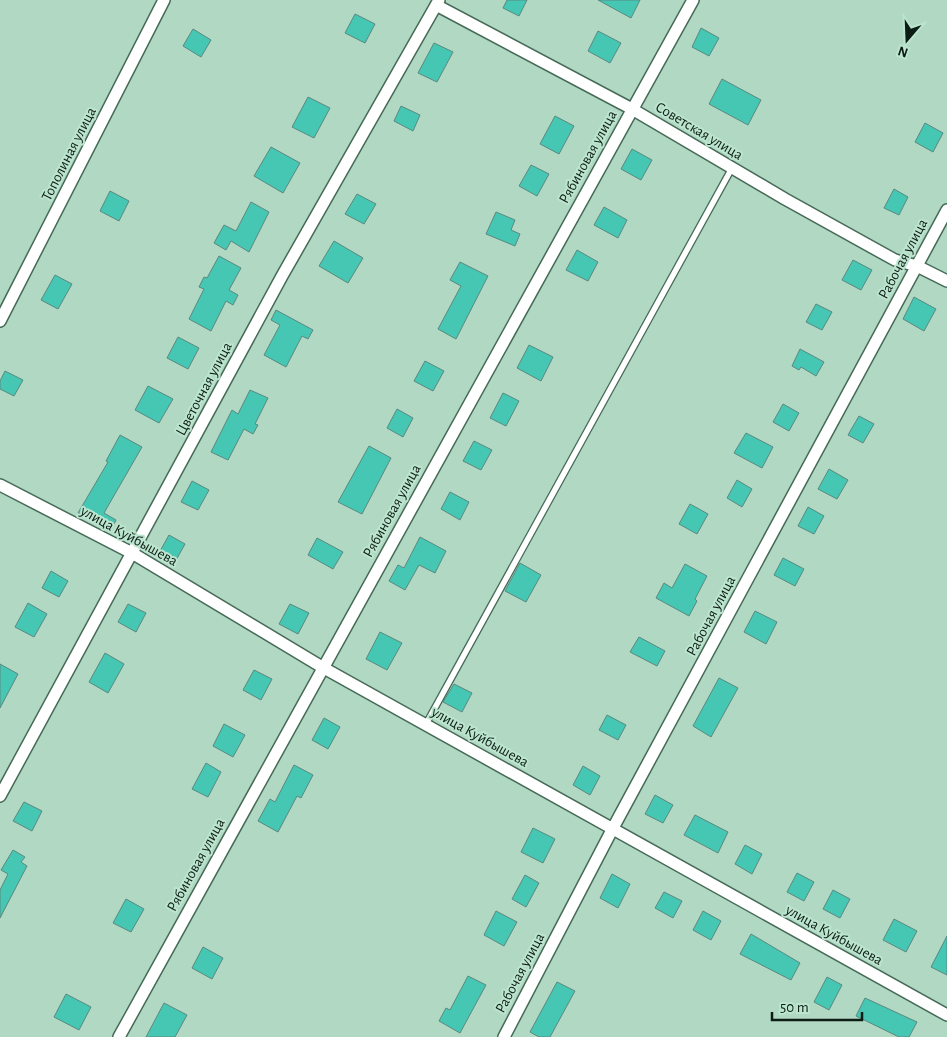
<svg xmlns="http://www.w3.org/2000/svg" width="947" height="1037" viewBox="0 0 947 1037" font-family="'Alegreya Sans',sans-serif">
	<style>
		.building { fill: #45c7b3; stroke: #5a8980 }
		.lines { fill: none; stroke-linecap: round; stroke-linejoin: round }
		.service-casing { stroke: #456a57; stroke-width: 8 }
		.minor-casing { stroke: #456a57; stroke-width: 14 }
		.service { stroke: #fff; stroke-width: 5.5 }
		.minor { stroke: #fff; stroke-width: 11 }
		.labels { text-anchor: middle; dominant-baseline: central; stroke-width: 4; stroke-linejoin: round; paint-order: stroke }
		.street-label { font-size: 15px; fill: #0d1c14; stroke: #bce5cf }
	</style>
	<rect width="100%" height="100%" fill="#b0d8c2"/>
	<!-- building -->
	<path class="building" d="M507,0H527L519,16L503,8Z
		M598,0H640L631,18Z
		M355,14L375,24L365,43L345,33Z
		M701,28L719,38L709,56L692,47Z
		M193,29L211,40L201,57L183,46Z
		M598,31L621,43L610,63L588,51Z
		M434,43L453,52L437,82L418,73Z
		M722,79L761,100L748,125L709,104Z
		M308,97L330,108L314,138L292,127Z
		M401,106L420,115L413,131L394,121Z
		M555,116L574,126L559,154L540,144Z
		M925,123L943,133L933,152L915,142Z
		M271,147L300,163L283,193L254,176Z
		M632,149L652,160L641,180L621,169Z
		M531,165L549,174L537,196L519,186Z
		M894,189L908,197L899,215L884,208Z
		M110,191L129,201L119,221L100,211Z
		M357,194L376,204L364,224L345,214Z
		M251,202L269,212L249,252L231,241L226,250L214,243L224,225L236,231Z
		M604,207L627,220L618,238L594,225Z
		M496,212L515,220L511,230L520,234L515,246L486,234Z
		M334,241L363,258L348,283L319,266Z
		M577,250L598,262L588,281L566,270Z
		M219,256L241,268L229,290L238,295L233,305L226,301L211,331L189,319L204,289L199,287L204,277L207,278Z
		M853,260L872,270L861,290L842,280Z
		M460,262L488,276L456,339L438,329L461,286L450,280Z
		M55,275L72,284L58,309L41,300Z
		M914,297L936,309L924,331L903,319Z
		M816,304L832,312L822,330L806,322Z
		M276,310L313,330L308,339L302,336L286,367L264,355L280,325L271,320Z
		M178,337L199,348L188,369L167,358Z
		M529,345L553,357L541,381L517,368Z
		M800,349L824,362L816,376L801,367L799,370L792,366Z
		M425,361L444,371L433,391L414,381Z
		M5,371L23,380L14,396L0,389V381Z
		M148,386L173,399L159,423L135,410Z
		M250,390L268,398L255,424L258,425L253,434L244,429L228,460L211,452L232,410L238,414Z
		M503,393L519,401L506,426L490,418Z
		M783,404L799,413L789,431L773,422Z
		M397,409L413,418L403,437L387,428Z
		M859,416L874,424L863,443L848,435Z
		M746,433L773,447L762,468L734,453Z
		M120,435L142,447L104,513L116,520L110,531L78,513L108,462L106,461Z
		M474,441L492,450L481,470L463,461Z
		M369,446L391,458L362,514L338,502Z
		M829,469L848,480L837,499L818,489Z
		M737,480L752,489L742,507L727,498Z
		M192,481L209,490L198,510L181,502Z
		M450,492L469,502L460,520L441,509Z
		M690,504L708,514L697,534L679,524Z
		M808,507L824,516L814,534L798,526Z
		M169,535L185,544L175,562L159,553Z
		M420,537L446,551L435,573L419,565L405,590L389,581L398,565L404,568Z
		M317,538L343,552L333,569L308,555Z
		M783,558L804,569L795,586L774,575Z
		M520,563L541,575L526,602L505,591Z
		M685,564L707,576L695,599L697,601L689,616L656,598L664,583L672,588Z
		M51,571L68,581L59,597L42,588Z
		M28,603L47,614L34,637L15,627Z
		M128,604L146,613L136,632L118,622Z
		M290,604L309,613L298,634L279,624Z
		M755,611L777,622L766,644L744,632Z
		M380,632L402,643L387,670L366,659Z
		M639,637L665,651L657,666L630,652Z
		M105,653L124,664L108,693L89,682Z
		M0,664L18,674L0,708Z
		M254,670L272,679L261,700L243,690Z
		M719,678L738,688L711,737L693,726Z
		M454,684L472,693L462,712L443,702Z
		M607,715L626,725L618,740L599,730Z
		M324,718L340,727L328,749L312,740Z
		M224,724L245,735L233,757L213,746Z
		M206,763L221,772L208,797L192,789Z
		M294,765L313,775L301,798L297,796L278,832L258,821L270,799L275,802Z
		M583,766L600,776L590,795L573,785Z
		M655,795L673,805L663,823L645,814Z
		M24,802L42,811L32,831L13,821Z
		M695,815L728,832L718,853L684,835Z
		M533,828L555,839L543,863L521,852Z
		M745,845L762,854L752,874L735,864Z
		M13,850L25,857L21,862L27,866L0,918V890L8,874L1,870Z
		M797,873L814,882L804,901L787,892Z
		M612,874L630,884L618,908L600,898Z
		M525,875L539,883L526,907L512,899Z
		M833,890L850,899L840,918L823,909Z
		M664,892L682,901L673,918L655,908Z
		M126,899L144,909L131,932L113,923Z
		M496,911L517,922L504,946L484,935Z
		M703,911L721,921L711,940L693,930Z
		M894,919L917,931L906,952L883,940Z
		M751,934L800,963L791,980L740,954Z
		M947,936V975L931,967Z
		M203,947L223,958L212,979L192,968Z
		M468,976L486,985L460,1033L439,1021L446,1008L450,1010Z
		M827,977L842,985L829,1010L814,1002Z
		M557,982L575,991L550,1037H539L530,1032Z
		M66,994L91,1007L79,1030L54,1017Z
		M865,998L917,1022L909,1037H899L856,1016Z
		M164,1003L187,1015L175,1037H146Z"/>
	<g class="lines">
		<defs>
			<path id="service" d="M426,724L732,168"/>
			<path id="minor" d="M436,5L632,109L785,199L895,260L917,266L947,281
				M0,321L164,0
				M0,485L132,553L322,667L947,1015
				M0,796L282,276L439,0
				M119,1037L693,0
				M504,1037L613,828L947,210"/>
		</defs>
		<!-- service casing -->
		<use href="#service" class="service-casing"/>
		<!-- minor casing -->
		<use href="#minor" class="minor-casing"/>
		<!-- service -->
		<use href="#service" class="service"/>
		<!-- minor -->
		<use href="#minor" class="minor"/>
	</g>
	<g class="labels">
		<!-- street labels -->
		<g class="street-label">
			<text transform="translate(699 131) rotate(31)">Советская улица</text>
			<text transform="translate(69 154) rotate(-63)">Тополиная улица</text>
			<text transform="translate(588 157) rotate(-61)">Рябиновая улица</text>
			<text transform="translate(903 259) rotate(-62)">Рабочая улица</text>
			<text transform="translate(204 389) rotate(-62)">Цветочная улица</text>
			<text transform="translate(392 511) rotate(-61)">Рябиновая улица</text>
			<text transform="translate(129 536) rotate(29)">улица Куйбышева</text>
			<text transform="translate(711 616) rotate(-62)">Рабочая улица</text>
			<text transform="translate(480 737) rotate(29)">улица Куйбышева</text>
			<text transform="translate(196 865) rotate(-61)">Рябиновая улица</text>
			<text transform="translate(834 935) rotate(29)">улица Куйбышева</text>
			<text transform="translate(520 973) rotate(-62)">Рабочая улица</text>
		</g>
	</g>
	<!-- north arrow -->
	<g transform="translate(907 40) rotate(199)" stroke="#bce5cf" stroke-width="4" paint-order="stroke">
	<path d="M0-4L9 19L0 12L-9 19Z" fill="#0d1c14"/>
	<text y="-8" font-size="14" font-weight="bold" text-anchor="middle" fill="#0d1c14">N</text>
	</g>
	<!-- scale -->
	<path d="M772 1012v8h90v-8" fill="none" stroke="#0d1c14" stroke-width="2.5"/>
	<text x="780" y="1012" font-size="15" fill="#0d1c14" stroke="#bce5cf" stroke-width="4" paint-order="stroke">50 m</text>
</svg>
